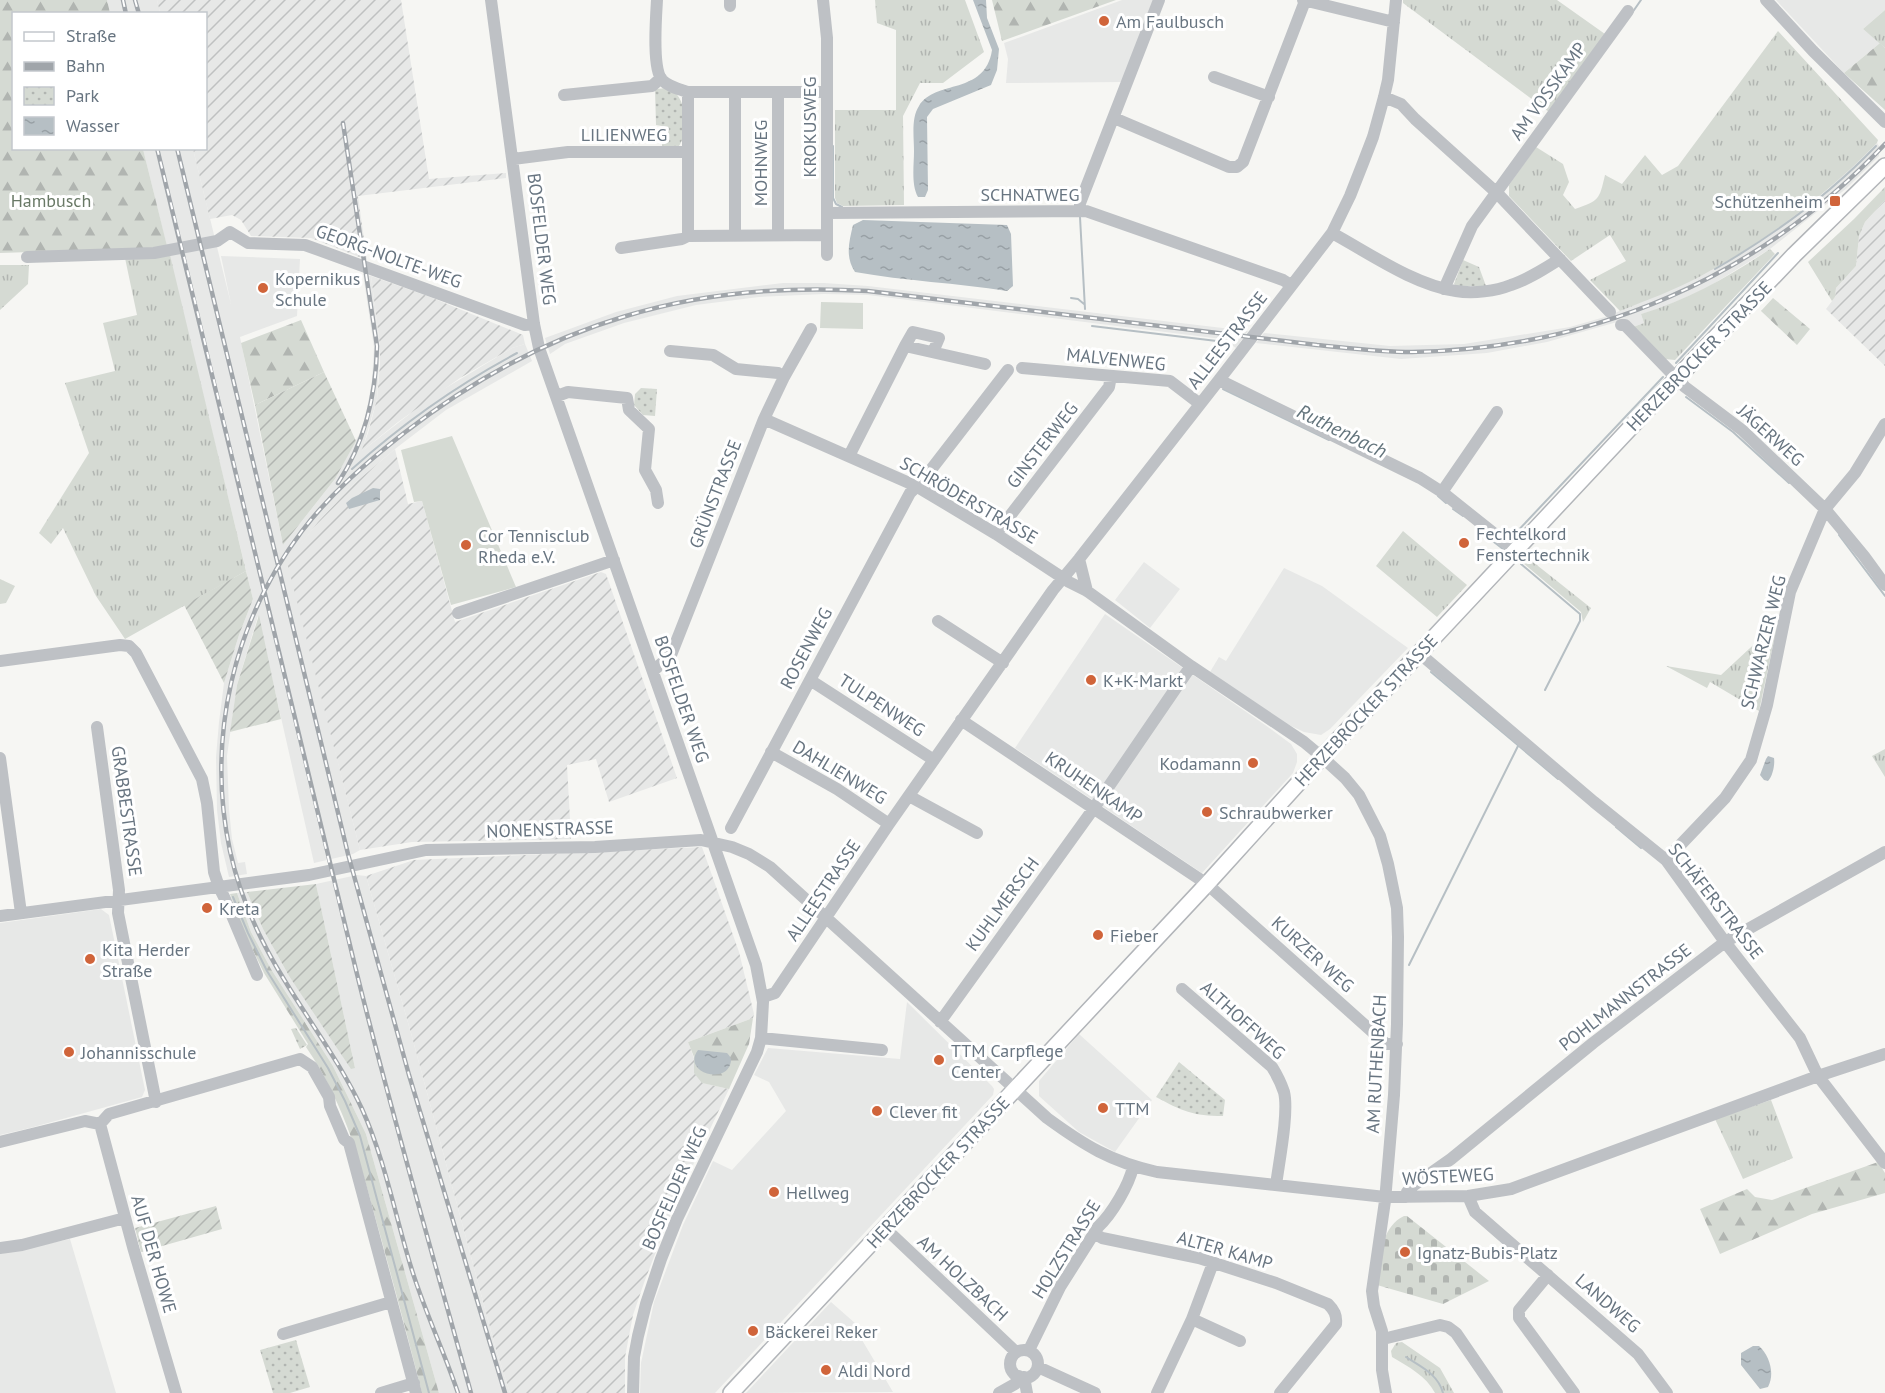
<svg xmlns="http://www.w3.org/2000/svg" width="1885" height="1393" viewBox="0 0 1885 1393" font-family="'PT Sans',sans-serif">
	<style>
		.built { fill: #e7e8e7 }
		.industrial { fill: url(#industrial-furrows) }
		.grass { fill: url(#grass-tufts) }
		.forest { fill: url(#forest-firs) }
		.cemetery { fill: url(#cemetery-stones) }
		.park { fill: url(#park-dots) }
		.garden { fill: url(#garden-furrows) }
		.pitch { fill: #d5dad3 }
		.water { fill: url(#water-ripples) }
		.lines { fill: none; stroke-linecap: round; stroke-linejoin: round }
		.stream { stroke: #b6bfc4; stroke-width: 2 }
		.major-casing { stroke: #b2b5b9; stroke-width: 18 }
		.minor { stroke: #bec1c5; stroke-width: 12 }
		.major { stroke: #fff; stroke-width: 15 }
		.rail-casing { stroke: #a0a5aa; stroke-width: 4.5 }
		.rail { stroke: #fff; stroke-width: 2; stroke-dasharray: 7; stroke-linecap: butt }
		.poi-dot { fill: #d0643a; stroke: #fff; stroke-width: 2 }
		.labels { text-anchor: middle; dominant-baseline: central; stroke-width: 6; stroke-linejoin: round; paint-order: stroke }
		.poi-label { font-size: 18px; fill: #687581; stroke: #fff; text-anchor: start }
		.street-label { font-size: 18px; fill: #687581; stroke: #fff }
		.park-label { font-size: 18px; fill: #697966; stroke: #fff }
		.water-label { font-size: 20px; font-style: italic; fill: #64757d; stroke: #fff }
	</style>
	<defs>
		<pattern id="industrial-furrows" width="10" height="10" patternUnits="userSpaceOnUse" patternTransform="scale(1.5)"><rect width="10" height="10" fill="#e7e8e7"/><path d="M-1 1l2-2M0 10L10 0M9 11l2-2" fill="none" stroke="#bfc1c1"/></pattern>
		<pattern id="grass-tufts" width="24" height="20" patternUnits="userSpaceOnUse" patternTransform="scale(1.5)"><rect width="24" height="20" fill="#d5dad3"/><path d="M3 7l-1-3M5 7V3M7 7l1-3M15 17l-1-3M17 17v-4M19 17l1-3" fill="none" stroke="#b1b5b1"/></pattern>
		<pattern id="forest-firs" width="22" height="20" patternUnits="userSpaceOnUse" patternTransform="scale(1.5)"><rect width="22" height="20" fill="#d5dad3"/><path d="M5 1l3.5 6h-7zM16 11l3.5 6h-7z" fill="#b1b5b1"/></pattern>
		<pattern id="cemetery-stones" width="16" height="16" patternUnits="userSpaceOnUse" patternTransform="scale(1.5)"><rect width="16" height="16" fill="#d5dad3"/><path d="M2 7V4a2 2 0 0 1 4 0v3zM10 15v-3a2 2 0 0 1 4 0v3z" fill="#b1b5b1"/></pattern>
		<pattern id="park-dots" width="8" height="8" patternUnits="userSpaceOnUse" patternTransform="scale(1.5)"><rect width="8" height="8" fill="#d5dad3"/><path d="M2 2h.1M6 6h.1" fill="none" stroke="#b1b5b1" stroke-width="1.8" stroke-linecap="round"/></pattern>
		<pattern id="garden-furrows" width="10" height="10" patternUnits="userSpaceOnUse" patternTransform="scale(1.5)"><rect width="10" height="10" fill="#d5dad3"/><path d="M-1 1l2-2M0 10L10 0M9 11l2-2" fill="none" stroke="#b1b5b1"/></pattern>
		<pattern id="water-ripples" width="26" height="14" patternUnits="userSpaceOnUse" patternTransform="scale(1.5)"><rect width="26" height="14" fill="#b6bfc4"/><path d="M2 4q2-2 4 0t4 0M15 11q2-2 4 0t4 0" fill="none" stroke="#98a0a5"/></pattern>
	</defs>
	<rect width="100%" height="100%" fill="#f6f6f3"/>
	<!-- built -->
	<path class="built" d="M107,0H157L160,13H110Z
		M1122,0H1153L1122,82L1006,83L1008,59L1004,43Z
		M1776,0H1885V10L1863,29L1880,43L1844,73Z
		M1877,143L1879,146V156L1847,188L1770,249L1705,289L1659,309L1641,314L1644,323L1633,327L1624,320L1547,342L1487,353L1401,359L1256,343L1264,333L1390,346L1464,344L1570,327L1608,316L1699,277L1750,248L1824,193Z
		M143,149H193L231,304L221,256L300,259L297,316L240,337L283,545L335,479L361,431L366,414L372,381L374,347L363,274L371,276L380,346L377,399L362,451L434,395L512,348L525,344L532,361L446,410L395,449L356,482L318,522L288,562L360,850L353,854L314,863L258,616L237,685L227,756L229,809L232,839L238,863L245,862L247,874L229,877L221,843L217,810L216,757L219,722L224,683L239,635L253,599Z
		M783,283H824L868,286L1248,331L1236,348L1230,344V340L868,295L824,294L759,297L696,305L624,323L565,344L550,354L545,338L616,312L677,296Z
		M1144,562L1180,589L1150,628L1115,600Z
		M1284,568L1322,586L1408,648L1330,729L1321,735L1304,732L1287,724L1210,672L1219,657L1226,661Z
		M1105,614L1268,727L1291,744L1297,754V762L1293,773L1202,873L1015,748Z
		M357,875L366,876L411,1033L495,1346L510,1393H439L366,1134L333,1066L271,969L251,932L237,893L247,892L263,929L289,976L355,1068L316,884Z
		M101,909L109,915L145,1090L142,1097L30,1128L0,1135V923Z
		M907,1002L992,1086L994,1089L993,1095L715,1393H640L641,1363L654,1302L683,1225L713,1161L732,1170L786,1111L769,1082L754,1075L768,1048L900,1059Z
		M1079,1034L1152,1100L1115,1152L1079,1132L1039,1096V1081Z
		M70,1239L116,1393H0V1254Z
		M831,1302L864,1331L867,1336L862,1340L893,1392L746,1393Z"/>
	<!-- industrial -->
	<path class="industrial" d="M157,0H401L429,179L506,173V178L358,196L367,260L311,238L251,236L241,220L232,215L210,219L193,149L206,148V14L160,13Z
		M1885,200V366L1826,309L1835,297L1836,288L1856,266L1859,236L1865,222Z
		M371,276L430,297L523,335L525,344L512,348L460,378L398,422L361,452L368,433L377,399L380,364V346Z
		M395,449L408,504L422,501L455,622L601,572L606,574L677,778L609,802L596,759L567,765L571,839L412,842L360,850L287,562L318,522L356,482Z
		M702,847L739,952L754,1014L753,1018L688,1042L703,1083L729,1089L675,1203L645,1280L633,1315L625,1357V1393H510L495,1346L411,1033L366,876L414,860Z"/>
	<!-- grass -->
	<path class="grass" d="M875,0H965L984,52L943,83H920L903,116L904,205L843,206L837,203L835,198V110H896V30L877,23Z
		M1403,0H1557L1605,34L1549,112L1403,3Z
		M1885,10V48L1863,29Z
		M1778,31L1878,140L1877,143C1825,196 1766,241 1701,276C1675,290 1647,300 1620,311L1590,280L1626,261L1610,235L1571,261L1509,196V185L1536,147L1563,164L1569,182L1563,195L1575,209C1600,200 1599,200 1605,175L1622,184L1645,155L1662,175L1678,166Z
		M1885,187V200L1865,222L1859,236L1856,266L1836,288L1835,297L1832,301L1808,262L1854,219Z
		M1770,249L1775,254L1675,360L1665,359L1633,327L1644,323L1641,314C1688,300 1730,276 1770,249Z
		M170,255L246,571L125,639L96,596L63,528L51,544L39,533L89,453L65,383L115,371L103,323L137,315L125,258Z
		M0,265H29L28,284L0,310Z
		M1403,531L1467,585L1437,617L1376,566Z
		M1528,558L1591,608L1583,622L1581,612L1523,563Z
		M0,579L15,586L6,603L0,604Z
		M1778,622L1759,711L1710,682L1707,688L1666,666L1721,675Z
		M1885,749V777L1872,756Z
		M1771,1100L1793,1158L1743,1179L1715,1119Z
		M1402,1342L1440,1368L1454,1393H1435C1426,1376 1409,1367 1392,1357L1391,1351L1396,1343Z"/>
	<!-- forest -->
	<path class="forest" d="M0,0H107L110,13L14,14V148L143,149L167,246L153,248L0,253Z
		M992,0H1116L1002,41Z
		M1880,43L1885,48V110L1844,73Z
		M1773,298L1810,329L1797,345L1761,311Z
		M301,320L324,372L255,405L241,343Z
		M237,893L251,932L271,969L333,1066L366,1134L439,1393H422C409,1341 395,1290 381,1238C362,1169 347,1107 306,1047L308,1044L264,973L245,934L230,894Z
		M753,1018L749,1044L729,1089L702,1083L694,1073V1057L688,1042Z
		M1878,1162L1885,1173V1193L1812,1214L1720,1254L1700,1209L1747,1189L1755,1197L1772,1200Z"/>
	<!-- cemetery -->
	<path class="cemetery" d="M1404,1216H1407L1489,1281L1443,1304L1377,1285C1381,1261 1379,1228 1404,1216Z"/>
	<!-- park -->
	<path class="park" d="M669,88C687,96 689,131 679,146H662V126L656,125L655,89Z
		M1463,260L1479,267L1486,286H1457L1454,284Z
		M641,388L657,389L655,416L643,415L634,405L635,394Z
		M296,1028L307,1045L300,1049L291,1029Z
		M1179,1062L1225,1100L1223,1116C1193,1116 1182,1111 1156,1097Z
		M296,1340L310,1387L290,1393H273L260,1350Z"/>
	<!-- garden -->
	<path class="garden" d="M324,372L356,441L335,479L283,545L255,405Z
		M246,571L253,599L239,635L224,683L184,605Z
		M259,615L281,719L230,732L237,685Z
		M316,884L355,1068L351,1069L289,976L263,929L247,892Z
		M216,1206L222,1229L141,1252L135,1228Z"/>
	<!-- pitch -->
	<path class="pitch" d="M821,302L863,303V329L820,328Z
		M452,436L516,587L451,605L422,501L414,502L401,450Z"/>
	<!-- water -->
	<path class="water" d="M973,0H986L987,18L999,49L997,70L991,85L933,109L927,117L928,190L925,197H918C911,184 914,166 914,151C914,137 911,118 919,106C935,79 985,96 992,50Z
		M863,220L1007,225L1011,234L1013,286L1007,291C957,283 905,281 855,272C845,257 849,242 853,225Z
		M373,488L380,489V500L349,509L346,503L352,498Z
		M1768,756L1774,758C1775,764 1773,776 1768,781L1764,780L1760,775L1766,759Z
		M698,1050L727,1053C731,1057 732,1060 730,1065C723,1084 682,1072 698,1050Z
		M1753,1346H1759C1770,1356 1775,1374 1768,1387L1760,1389L1741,1365V1353Z"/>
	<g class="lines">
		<!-- stream -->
		<path class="stream" d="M1632,13L1641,0
			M833,146V198L836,204L842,207
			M1080,217L1085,309
			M1715,269C1774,235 1829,195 1876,146
			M1071,298L1078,299L1084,304
			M1092,326L1225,342L1229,344
			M1676,363L1778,253
			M1223,389L1329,440
			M1686,397L1733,432L1789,483
			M352,469C403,423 457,385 517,353
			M1438,496L1446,503
			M1453,509L1463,516
			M1481,532L1503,549
			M1839,535L1885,596
			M1511,538L1663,377
			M1521,564L1580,614V621L1545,690
			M1431,672L1558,779
			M1616,827L1641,848
			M233,897L248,933L267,971L328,1068L345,1101L360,1136L429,1393
			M1409,965L1518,746
			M1406,1357C1421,1367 1438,1374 1443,1393"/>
		<defs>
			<path id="major" d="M731,1393L1207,884L1322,757L1677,378L1794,255L1885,166"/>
		</defs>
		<!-- major casing -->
		<use href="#major" class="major-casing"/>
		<!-- minor -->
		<path class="minor" d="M491,0L534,324L539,348L756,965L763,1002L761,1038L757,1052L677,1219L661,1259L646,1304L638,1336L634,1357L633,1393
			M657,0C656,17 652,68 662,80C669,87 679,89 688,92H827
			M730,0V6
			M823,0L827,38V255
			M1303,0L1394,22
			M1766,0L1813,51L1885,122
			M1214,77L1269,97
			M688,92V236
			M735,92V235
			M778,92V234
			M564,95L652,86L661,78
			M1384,97L1401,104L1415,119L1497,193L1610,312
			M1114,118L1229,167H1237L1243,162L1305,1
			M513,159L568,152H688
			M1080,211V203L1159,0
			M827,213L1086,211L1283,280L1291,285
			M1332,233C1369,253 1414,285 1456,291C1473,294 1496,291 1511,285C1529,279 1544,269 1560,259
			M621,248L682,239L688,236L827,235
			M27,257L154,253L217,241L230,232L248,243L305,245L525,325L534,324
			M1444,289L1472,226L1628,11
			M1621,325H1625L1685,387L1742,430L1825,509L1864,556L1885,585
			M905,346L913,332L939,338L933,352
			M670,351L713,355L736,369L778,373L784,377
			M1022,368L1170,381L1200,404
			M1219,380L1420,478L1442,492L1516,551
			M557,396L568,392L627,398L629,410L649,429L645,470L656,490L658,503
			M764,419L916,486L996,534L1069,582L1087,591L1191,666L1304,742L1322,757L1345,778L1359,795L1380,836L1388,864L1397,908L1398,937L1397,1024L1394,1095L1385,1201L1372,1291L1374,1306L1382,1331V1370L1386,1393
			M849,456L905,346L985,364
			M1442,492L1497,412
			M996,534L1109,387L1111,376
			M1079,559L1087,591
			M458,613L614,560
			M938,621L1003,663
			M1419,653L1594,802L1666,860L1725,942L1800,1038L1818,1076L1885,1163
			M0,661L120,645L129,646L136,653L202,779L207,803L214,872L219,887L225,899L257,975
			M653,671L671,655L764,419L784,377L811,329
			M810,680L934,760
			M961,720L1207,884L1386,1044H1397
			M97,727L119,890L118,913L156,1102
			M771,752L837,789L889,824
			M0,758L21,913
			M909,796L977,833
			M731,828L910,493L923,480L1008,370
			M1666,860L1725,798L1751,760L1767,705L1790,592L1825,509L1855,473L1885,424
			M0,916L309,875L426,850L595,847L701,840L732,847L749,854L770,867L1047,1118C1084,1145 1111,1162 1157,1172L1385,1197L1468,1196L1511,1189L1818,1076L1885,1054
			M1182,989L1272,1067C1277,1075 1281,1083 1284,1092C1289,1112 1279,1162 1276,1185
			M763,997L775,993L889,824L1053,590L1079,559L1219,380L1332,233L1350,196L1363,163L1373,137L1384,97L1388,80L1396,0
			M940,1022L1094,808L1191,666
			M761,1038L882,1050
			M100,1124L109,1114L300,1059L312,1067L329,1097L330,1106L344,1139L349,1143L416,1393
			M100,1124L133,1247L176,1393
			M0,1142L85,1121L100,1124
			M1468,1196L1475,1212L1638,1354L1667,1393
			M1406,1197L1407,1192L1414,1185L1451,1159L1593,1043L1725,942L1885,852
			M886,1229L1016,1352
			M1094,1233L1102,1238L1199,1258L1276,1283L1328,1304C1334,1310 1337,1315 1336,1324L1280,1393
			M0,1248L22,1245L125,1218
			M1548,1275L1519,1310V1318L1574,1393
			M1192,1319L1240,1341
			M283,1334L391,1302
			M1383,1339L1440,1325L1448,1327L1456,1333L1497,1393
			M1029,1350L1060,1287L1098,1227C1112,1214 1129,1185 1133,1167
			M1010 1364a14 14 0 1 1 28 0a14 14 0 1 1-28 0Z
			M1038,1367L1095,1393
			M1024,1377L1027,1393
			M381,1393L414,1383
			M999,1393L1015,1384L1019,1376
			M1157,1393L1192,1319L1213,1263"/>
		<!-- major -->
		<use href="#major" class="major"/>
		<defs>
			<path id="rail" d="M123,0L126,14
				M135,0L139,14
				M157,148C226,422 287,696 356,970C391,1112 432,1252 471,1393
				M177,148L348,854L409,1075L505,1393
				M338,483C365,442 376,396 377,346L343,123
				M458,1393C444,1351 424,1310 411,1267C395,1215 385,1160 362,1109C341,1064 311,1024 285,981C260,941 240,897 230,851C206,739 233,622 302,531C331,493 367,462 404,433C471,381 545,340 626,316C705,292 786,286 868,291L1317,345C1348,348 1380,352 1412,352C1593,349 1760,277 1885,144"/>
		</defs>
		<!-- rail casing -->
		<use href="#rail" class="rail-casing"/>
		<!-- rail -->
		<use href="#rail" class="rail"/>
	</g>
	<!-- markers -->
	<g class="poi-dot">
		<circle cx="1104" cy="21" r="6"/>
		<rect x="1829" y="195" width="12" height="12" rx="3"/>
		<circle cx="263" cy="288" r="6"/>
		<circle cx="1464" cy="543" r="6"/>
		<circle cx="466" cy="545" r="6"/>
		<circle cx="1091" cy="680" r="6"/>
		<circle cx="1253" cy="763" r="6"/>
		<circle cx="1207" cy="812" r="6"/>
		<circle cx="207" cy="908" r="6"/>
		<circle cx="1098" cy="935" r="6"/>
		<circle cx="90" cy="959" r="6"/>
		<circle cx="69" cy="1052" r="6"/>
		<circle cx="939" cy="1060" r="6"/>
		<circle cx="1103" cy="1108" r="6"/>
		<circle cx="877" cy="1111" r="6"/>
		<circle cx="774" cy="1192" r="6"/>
		<circle cx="1405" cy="1252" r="6"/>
		<circle cx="753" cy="1331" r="6"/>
		<circle cx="826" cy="1370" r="6"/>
	</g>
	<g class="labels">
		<!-- poi labels -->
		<g class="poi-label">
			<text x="1116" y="21">Am Faulbusch</text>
			<text x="1823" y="201" text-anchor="end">Schützenheim</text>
			<text x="275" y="278">Kopernikus<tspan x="275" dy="21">Schule</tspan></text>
			<text x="1476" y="533">Fechtelkord<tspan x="1476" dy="21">Fenstertechnik</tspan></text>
			<text x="478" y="535">Cor Tennisclub<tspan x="478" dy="21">Rheda e.V.</tspan></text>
			<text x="1103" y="680">K+K-Markt</text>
			<text x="1241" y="763" text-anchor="end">Kodamann</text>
			<text x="1219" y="812">Schraubwerker</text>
			<text x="219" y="908">Kreta</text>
			<text x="1110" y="935">Fieber</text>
			<text x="102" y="949">Kita Herder<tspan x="102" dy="21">Straße</tspan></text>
			<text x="951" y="1050">TTM Carpflege<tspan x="951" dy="21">Center</tspan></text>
			<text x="81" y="1052">Johannisschule</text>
			<text x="1115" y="1108">TTM</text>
			<text x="889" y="1111">Clever fit</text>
			<text x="786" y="1192">Hellweg</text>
			<text x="1417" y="1252">Ignatz-Bubis-Platz</text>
			<text x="765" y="1331">Bäckerei Reker</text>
			<text x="838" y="1370">Aldi Nord</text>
		</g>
		<!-- street labels -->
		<g class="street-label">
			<text transform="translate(1548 91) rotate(-54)">AM VOSSKAMP</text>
			<text transform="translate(809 127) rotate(-90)">KROKUSWEG</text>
			<text x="624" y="134">LILIENWEG</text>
			<text transform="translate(760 163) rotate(-90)">MOHNWEG</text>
			<text x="1030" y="194">SCHNATWEG</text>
			<text transform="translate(542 239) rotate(83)">BOSFELDER WEG</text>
			<text transform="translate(389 256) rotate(20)">GEORG-NOLTE-WEG</text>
			<text transform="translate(1227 340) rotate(-52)">ALLEESTRASSE</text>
			<text transform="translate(1699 356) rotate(-46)">HERZEBROCKER STRASSE</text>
			<text transform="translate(1116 359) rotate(6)">MALVENWEG</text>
			<text transform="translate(1771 435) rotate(42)">JÄGERWEG</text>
			<text transform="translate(1042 445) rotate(-52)">GINSTERWEG</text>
			<text transform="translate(715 494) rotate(-69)">GRÜNSTRASSE</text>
			<text transform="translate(969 500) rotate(30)">SCHRÖDERSTRASSE</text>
			<text transform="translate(1763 642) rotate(-76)">SCHWARZER WEG</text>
			<text transform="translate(806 648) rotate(-62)">ROSENWEG</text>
			<text transform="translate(682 699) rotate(71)">BOSFELDER WEG</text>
			<text transform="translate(882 705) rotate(33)">TULPENWEG</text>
			<text transform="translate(1366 710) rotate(-47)">HERZEBROCKER STRASSE</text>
			<text transform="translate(840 772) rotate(31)">DAHLIENWEG</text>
			<text transform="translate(1094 787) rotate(34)">KRUHENKAMP</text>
			<text transform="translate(127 811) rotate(82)">GRABBESTRASSE</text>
			<text transform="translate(550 829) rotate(-2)">NONENSTRASSE</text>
			<text transform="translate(823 890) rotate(-56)">ALLEESTRASSE</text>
			<text transform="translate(1716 901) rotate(52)">SCHÄFERSTRASSE</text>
			<text transform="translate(1002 904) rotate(-54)">KUHLMERSCH</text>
			<text transform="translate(1313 954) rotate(42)">KURZER WEG</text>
			<text transform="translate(1625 997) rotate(-38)">POHLMANNSTRASSE</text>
			<text transform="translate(1243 1020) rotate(42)">ALTHOFFWEG</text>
			<text transform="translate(1376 1064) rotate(-87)">AM RUTHENBACH</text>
			<text transform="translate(938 1172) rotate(-47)">HERZEBROCKER STRASSE</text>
			<text transform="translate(1448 1176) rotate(-3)">WÖSTEWEG</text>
			<text transform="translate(674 1188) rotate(-66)">BOSFELDER WEG</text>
			<text transform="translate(1066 1249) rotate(-58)">HOLZSTRASSE</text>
			<text transform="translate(1225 1250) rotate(16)">ALTER KAMP</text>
			<text transform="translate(154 1254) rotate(74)">AUF DER HOWE</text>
			<text transform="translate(963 1278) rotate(43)">AM HOLZBACH</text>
			<text transform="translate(1608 1303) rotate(41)">LANDWEG</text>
		</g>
		<!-- park labels -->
		<g class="park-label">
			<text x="51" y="200">Hambusch</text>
		</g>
		<!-- water labels -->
		<g class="water-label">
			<text transform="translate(1342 431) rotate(26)">Ruthenbach</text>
		</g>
	</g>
	<!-- legend -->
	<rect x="12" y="12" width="195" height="138" fill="#ffffff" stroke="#c3c8cd" stroke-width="1.5"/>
	<rect x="24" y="32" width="30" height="9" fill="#ffffff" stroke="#c3c8cd" stroke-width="1.5"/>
	<text x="66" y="42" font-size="18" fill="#687581">Straße</text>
	<rect x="24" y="62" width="30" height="9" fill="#a0a5aa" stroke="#c3c8cd" stroke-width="1.5"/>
	<text x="66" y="72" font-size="18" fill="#687581">Bahn</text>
	<rect x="24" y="87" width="30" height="18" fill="url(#park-dots)" stroke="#c3c8cd" stroke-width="1.5"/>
	<text x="66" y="102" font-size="18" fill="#687581">Park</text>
	<rect x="24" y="117" width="30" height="18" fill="url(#water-ripples)" stroke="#c3c8cd" stroke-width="1.5"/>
	<text x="66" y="132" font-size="18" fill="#687581">Wasser</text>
</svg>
